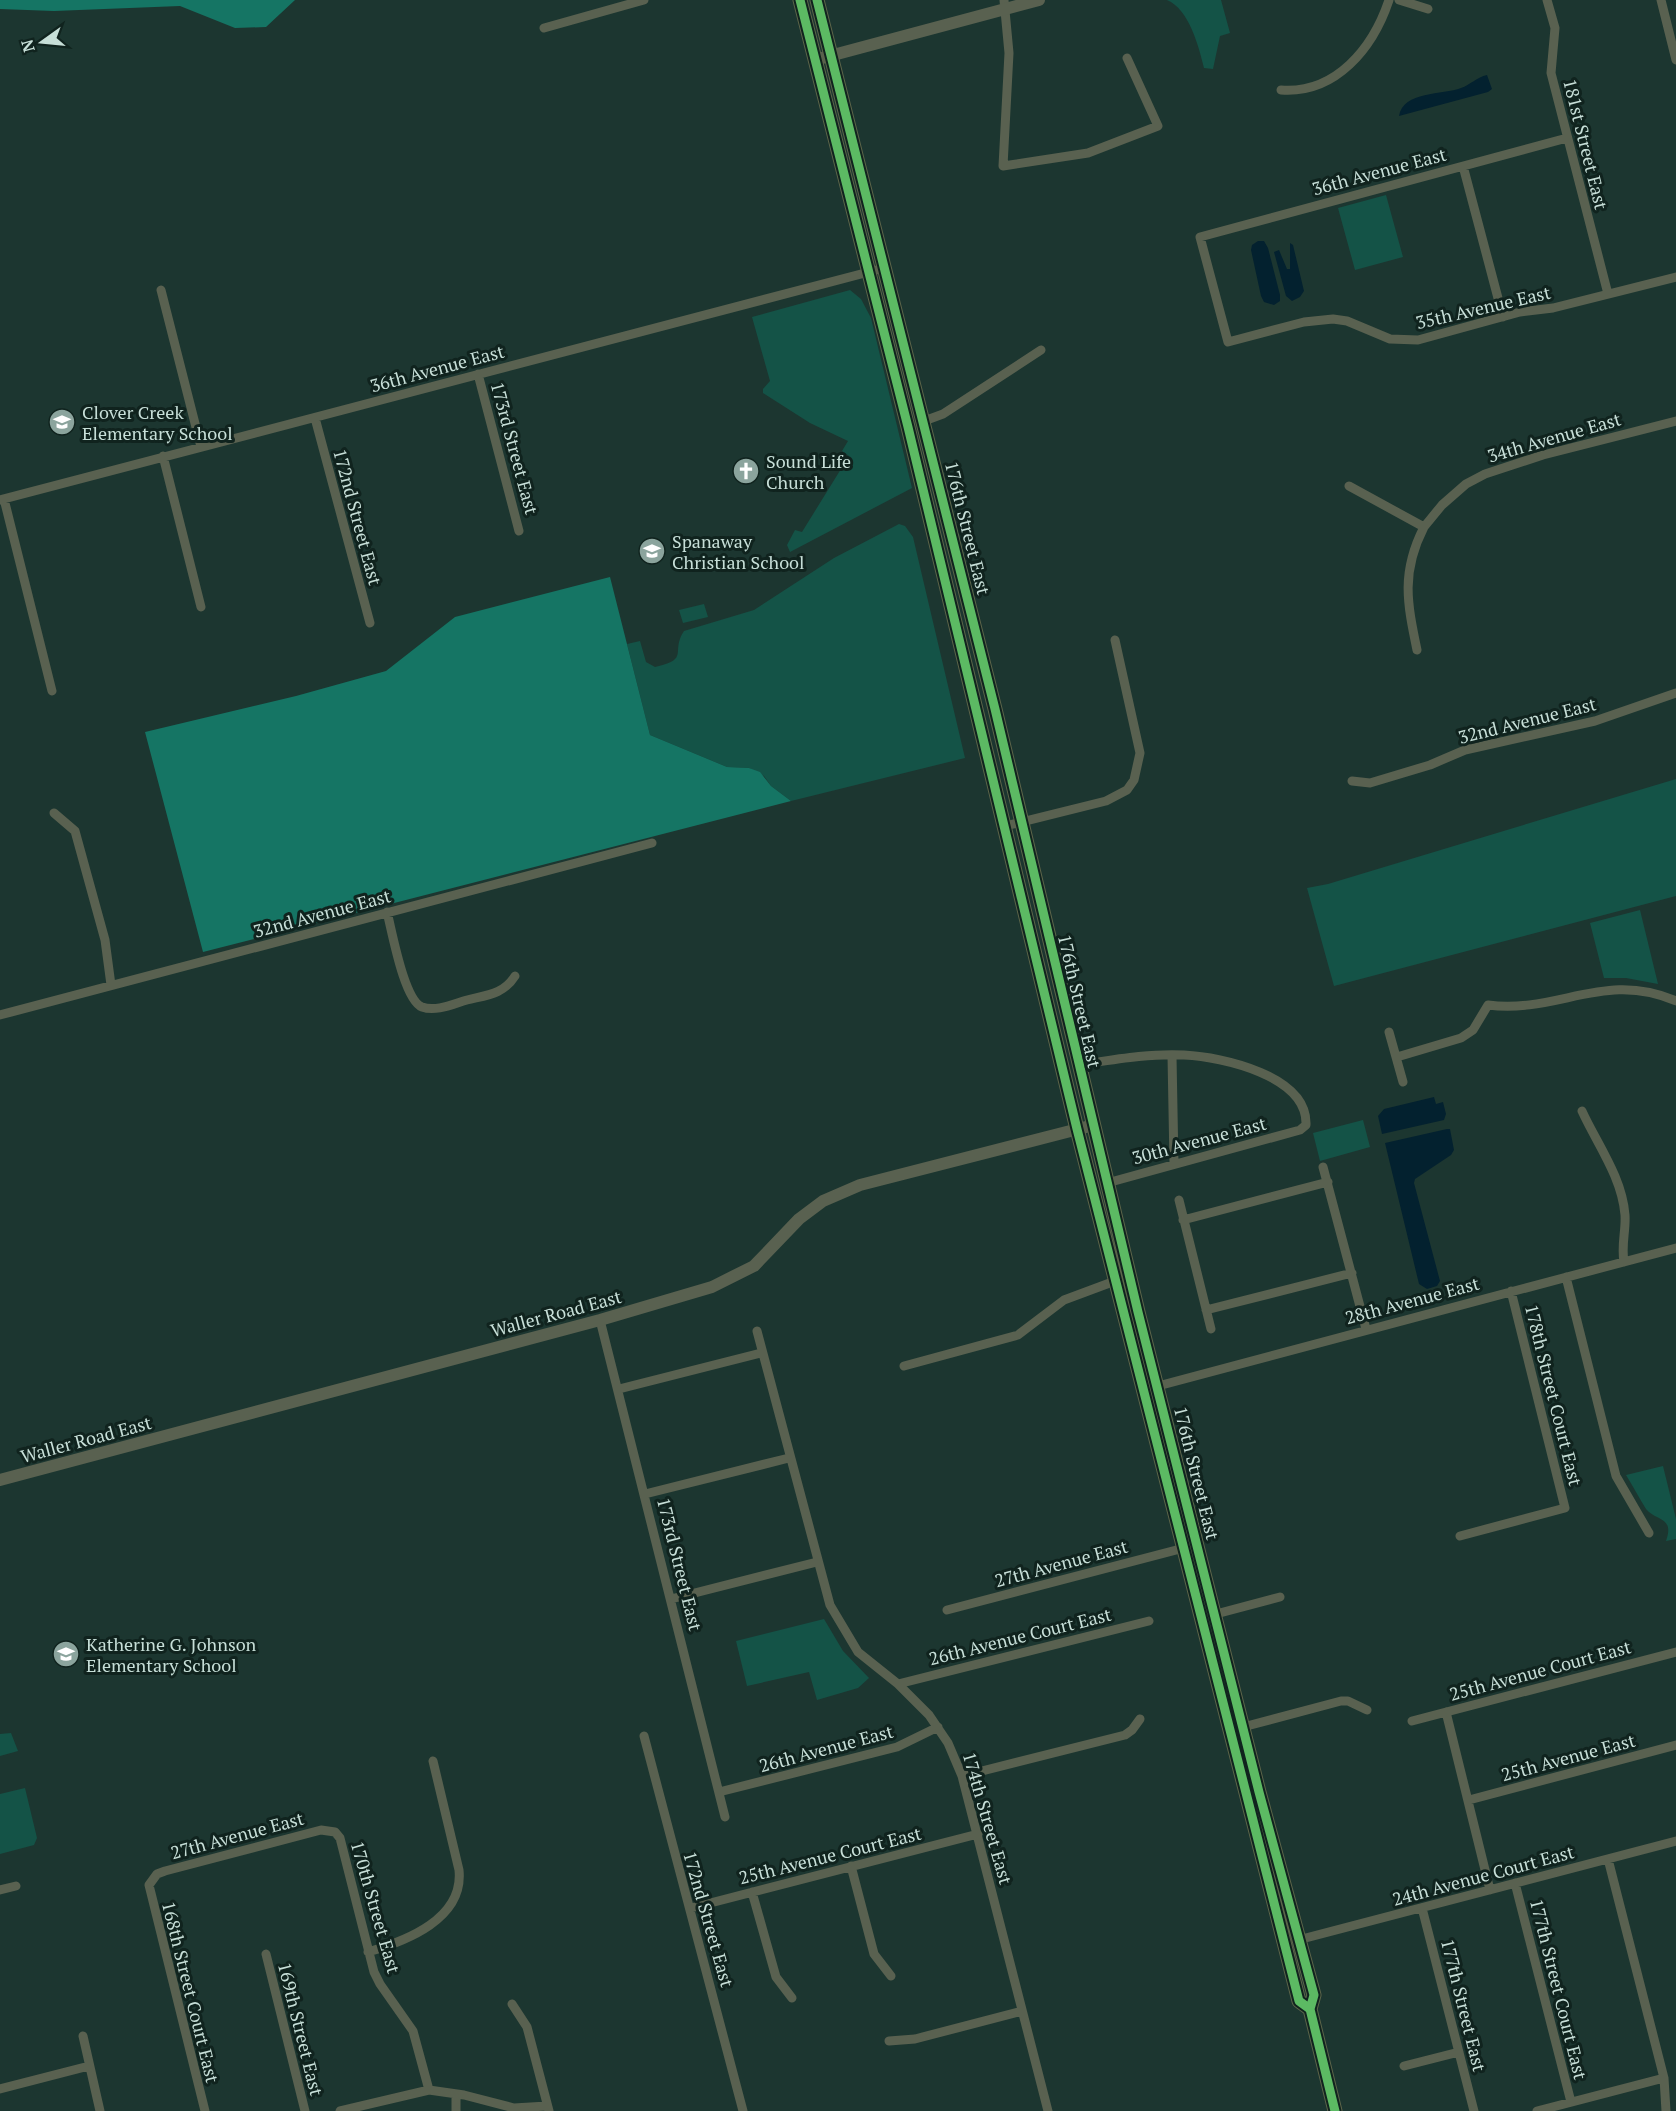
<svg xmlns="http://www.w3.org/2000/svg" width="1676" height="2111" viewBox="0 0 1676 2111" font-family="'PT Serif',serif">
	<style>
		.green { fill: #145347 }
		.forest { fill: #157564 }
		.water { fill: #03212f }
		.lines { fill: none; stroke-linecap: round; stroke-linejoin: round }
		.minor { stroke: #596150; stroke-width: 9 }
		.tertiary { stroke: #596150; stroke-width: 12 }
		.primary { stroke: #5d654a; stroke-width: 15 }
		.cycleway-casing { stroke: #10231e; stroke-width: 13 }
		.cycleway { stroke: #5cba63; stroke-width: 9 }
		.labels { text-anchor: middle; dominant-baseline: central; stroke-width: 6; stroke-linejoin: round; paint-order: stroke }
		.street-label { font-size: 18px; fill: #c7dfd8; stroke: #10231e }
		.poi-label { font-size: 18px; fill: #c7dfd8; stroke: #10231e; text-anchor: start }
	</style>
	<rect width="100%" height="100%" fill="#1c3630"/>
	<!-- green -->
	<path class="green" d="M1167,0H1221L1230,33L1220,36L1213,69L1204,68C1199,47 1189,9 1167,0Z
		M1386,195L1403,257L1355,270L1338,208Z
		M850,290L861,299L871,318L912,488L790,552L787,545L795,530L802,532L849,456L842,451L848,441L810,423L763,393V389L770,381L752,317Z
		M899,524L905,526L913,537L965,758L791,801L771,786L764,776L749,768L727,767L650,735L627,644L640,641L646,662L655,667C691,659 670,652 684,631L754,610L834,558Z
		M704,604L708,617L683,623L679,610Z
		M1676,779V896L1334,986L1307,888L1328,884Z
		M1640,910L1658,984L1626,978H1604L1590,923Z
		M1363,1120L1370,1147L1320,1161L1313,1133Z
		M1663,1466L1676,1519V1539L1666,1541C1675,1516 1655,1521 1646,1509C1639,1498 1633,1486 1626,1475Z
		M824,1619L843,1651L869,1678L858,1688L817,1700L809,1672L747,1686L736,1641Z
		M11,1733L18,1751L0,1756V1734Z
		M25,1788L37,1838L34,1845L0,1854V1794Z"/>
	<!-- forest -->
	<path class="forest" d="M0,0H295L266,27L235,28L180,6L54,11L0,9Z
		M610,577L650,735L727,767L749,768L760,772L771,786L791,801L203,952L145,732L296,696L386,671L455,617Z"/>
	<!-- water -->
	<path class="water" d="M1487,75L1492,89L1488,92L1399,116C1403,91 1443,95 1461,88C1470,85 1477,77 1487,75Z
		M1258,241H1264L1268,248L1280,295V301L1274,305L1264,302L1261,296L1251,250L1252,245Z
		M1290,243L1293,245L1304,291L1300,297L1292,301L1286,296L1274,252L1279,250L1287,269H1290Z
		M1434,1097L1436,1104L1443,1102L1446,1114L1444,1120L1382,1134L1378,1116L1384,1109Z
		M1447,1129H1450L1454,1150L1451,1155L1415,1179L1414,1183L1440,1281L1437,1286L1427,1289L1419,1284L1385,1143Z"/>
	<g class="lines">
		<!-- minor -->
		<path class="minor" d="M1004,0L1009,53L1003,166L1088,153L1158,126L1127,58
			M1399,0L1428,9
			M1547,0L1555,28L1551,73L1608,294
			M1661,0L1676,60
			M544,28L644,0
			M1281,90C1336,94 1373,48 1389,0
			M1567,138L1200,237L1228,342L1304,322L1333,319L1347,321L1390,339L1418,340L1520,312L1553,308L1676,277
			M1463,166L1503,317
			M161,290L201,447
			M478,374L519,531
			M315,418L370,623
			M924,421L943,414L1041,350
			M163,456L201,607
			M1349,486L1424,527C1401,572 1407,602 1417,650
			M4,499L52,691
			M0,500L884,268
			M1424,527L1442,505L1466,484L1485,474L1543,455L1676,421
			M1352,781L1370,783L1430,765L1465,750L1595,721L1676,693
			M54,813L75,831L105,940L111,985
			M1005,826L1106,801L1127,790L1134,780L1140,753L1115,640
			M387,912C392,931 404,1000 422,1007C436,1012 453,1004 467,1000C487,995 504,994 515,976
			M0,1015L652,843
			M1389,1032L1403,1082
			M1172,1056L1174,1164
			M1397,1057L1461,1038L1473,1030L1488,1005C1558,1014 1605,970 1676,1001
			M1078,1065C1112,1060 1150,1053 1184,1055C1223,1057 1308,1076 1306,1125L1300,1130L1107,1183
			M1582,1111C1597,1144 1622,1177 1625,1215C1626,1231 1621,1245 1624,1262
			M1323,1167L1366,1329
			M1179,1200L1211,1329
			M1183,1220L1328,1182
			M1566,1277L1616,1476L1649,1533
			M1206,1310L1352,1273
			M600,1320L725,1817
			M757,1331L830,1605L858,1652L898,1684L929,1715L948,1743L962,1776L1048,2111
			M904,1366L1018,1335L1064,1300L1115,1281
			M1158,1386L1676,1248
			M619,1389L761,1353
			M645,1494L789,1458
			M1460,1536L1565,1508L1511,1291
			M671,1599L817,1562
			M947,1610L1184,1548
			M1216,1614L1280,1597
			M898,1684L1149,1621
			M1446,1712L1490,1890
			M1412,1721L1676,1652
			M1243,1727L1341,1701H1348L1367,1710
			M644,1736L743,2111
			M962,1776L1125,1735L1132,1730L1140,1719
			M719,1792L897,1747L938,1727
			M1469,1800L1676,1745
			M1608,1859L1664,2078L1666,2111
			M851,1866L874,1954L891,1976
			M1515,1883L1571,2102
			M0,1890L16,1886
			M752,1892L776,1977L792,1998
			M691,1908L978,1834
			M1422,1908L1474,2111
			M1298,1940L1676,1841
			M368,1952C406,1941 464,1919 459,1870L433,1761
			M266,1954L305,2111
			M512,2004L527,2027L549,2111
			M83,2036L100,2111
			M889,2041L915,2039L1022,2011
			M1404,2066L1459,2052
			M0,2089L89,2066
			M205,2111L149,1885L157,1874L165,1871L321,1830L335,1832L340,1838L374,1972L380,1984L413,2031L429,2090
			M340,2111L429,2090L464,2095L514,2108L547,2106
			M456,2111V2094
			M1537,2111L1664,2078"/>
		<!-- tertiary -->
		<path class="tertiary" d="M822,58L1039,0
			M0,1480L600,1320L712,1287L754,1266L799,1219L823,1201L860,1185L1086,1127"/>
		<!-- primary -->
		<path class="primary" d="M800,0L908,427L1077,1129L1299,2001L1310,2009
			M817,0L995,709L1138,1312L1259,1792L1314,1995L1310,2009L1335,2111"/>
		<defs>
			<path id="cycleway" d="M800,0L908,427L1077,1129L1299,2001L1310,2009
				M817,0L995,709L1138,1312L1259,1792L1314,1995L1310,2009L1335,2111"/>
		</defs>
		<!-- cycleway casing -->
		<use href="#cycleway" class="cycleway-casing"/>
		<!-- cycleway -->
		<use href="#cycleway" class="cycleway"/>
	</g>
	<!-- icons -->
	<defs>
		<symbol id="school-disc" viewBox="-11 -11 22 22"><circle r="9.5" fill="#8ba49d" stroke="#10231e"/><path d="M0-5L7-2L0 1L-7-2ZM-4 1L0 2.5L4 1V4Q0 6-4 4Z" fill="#fff"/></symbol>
		<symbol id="church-disc" viewBox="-11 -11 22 22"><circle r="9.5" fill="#8ba49d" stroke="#10231e"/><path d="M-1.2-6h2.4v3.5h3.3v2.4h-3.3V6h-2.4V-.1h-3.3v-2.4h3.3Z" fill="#fff"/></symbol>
	</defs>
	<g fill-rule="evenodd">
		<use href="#school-disc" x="47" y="407" width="30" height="30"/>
		<use href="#church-disc" x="731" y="456" width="30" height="30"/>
		<use href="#school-disc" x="637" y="536" width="30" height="30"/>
		<use href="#school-disc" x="51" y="1639" width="30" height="30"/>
	</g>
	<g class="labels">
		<!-- street labels -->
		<g class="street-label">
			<text transform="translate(1586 144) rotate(76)">181st Street East</text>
			<text transform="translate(1379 171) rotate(-15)">36th Avenue East</text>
			<text transform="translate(1483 307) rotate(-13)">35th Avenue East</text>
			<text transform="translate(437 368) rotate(-15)">36th Avenue East</text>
			<text transform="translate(1554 437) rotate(-16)">34th Avenue East</text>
			<text transform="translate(515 448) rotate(75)">173rd Street East</text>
			<text transform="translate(358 517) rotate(75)">172nd Street East</text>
			<text transform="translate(968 528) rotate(76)">176th Street East</text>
			<text transform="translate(1527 720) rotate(-14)">32nd Avenue East</text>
			<text transform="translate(322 913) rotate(-15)">32nd Avenue East</text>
			<text transform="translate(1080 1001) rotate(77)">176th Street East</text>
			<text transform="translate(1199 1140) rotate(-15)">30th Avenue East</text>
			<text transform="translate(1412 1300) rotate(-15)">28th Avenue East</text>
			<text transform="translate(556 1313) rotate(-15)">Waller Road East</text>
			<text transform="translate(1554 1395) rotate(76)">178th Street Court East</text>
			<text transform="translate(86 1439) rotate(-15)">Waller Road East</text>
			<text transform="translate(1197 1473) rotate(76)">176th Street East</text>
			<text transform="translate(1061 1563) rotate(-15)">27th Avenue East</text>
			<text transform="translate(680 1564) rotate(76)">173rd Street East</text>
			<text transform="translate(1020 1636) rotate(-14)">26th Avenue Court East</text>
			<text transform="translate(1540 1670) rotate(-15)">25th Avenue Court East</text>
			<text transform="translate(826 1748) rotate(-15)">26th Avenue East</text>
			<text transform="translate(1568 1757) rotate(-15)">25th Avenue East</text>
			<text transform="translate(988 1818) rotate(74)">174th Street East</text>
			<text transform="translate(237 1835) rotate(-15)">27th Avenue East</text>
			<text transform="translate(830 1855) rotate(-14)">25th Avenue Court East</text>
			<text transform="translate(1483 1875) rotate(-15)">24th Avenue Court East</text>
			<text transform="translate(376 1907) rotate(74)">170th Street East</text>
			<text transform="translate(709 1919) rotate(74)">172nd Street East</text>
			<text transform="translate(1559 1989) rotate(76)">177th Street Court East</text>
			<text transform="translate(191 1992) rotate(76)">168th Street Court East</text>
			<text transform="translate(1464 2005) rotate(76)">177th Street East</text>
			<text transform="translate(301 2029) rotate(76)">169th Street East</text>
		</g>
		<!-- poi labels -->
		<g class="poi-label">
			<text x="82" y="412">Clover Creek<tspan x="82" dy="21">Elementary School</tspan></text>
			<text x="766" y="461">Sound Life<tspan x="766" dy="21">Church</tspan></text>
			<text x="672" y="541">Spanaway<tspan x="672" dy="21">Christian School</tspan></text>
			<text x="86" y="1644">Katherine G. Johnson<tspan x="86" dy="21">Elementary School</tspan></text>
		</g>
	</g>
	<!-- north arrow -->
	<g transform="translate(42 42) rotate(255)" stroke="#10231e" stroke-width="4.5" paint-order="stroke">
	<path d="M0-4.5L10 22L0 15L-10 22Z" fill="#c7dfd8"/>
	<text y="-9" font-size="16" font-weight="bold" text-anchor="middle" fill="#c7dfd8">N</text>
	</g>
</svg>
